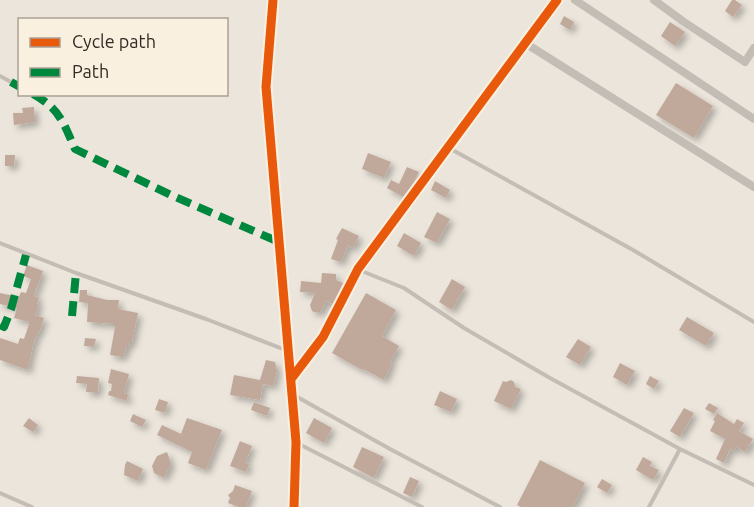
<svg xmlns="http://www.w3.org/2000/svg" width="754" height="507" viewBox="0 0 754 507" font-family="Ubuntu,sans-serif">
	<style>
		.building { fill: #c0a99b; filter: url(#shadow) }
		.lines { fill: none; stroke-linecap: round; stroke-linejoin: round }
		.lane { stroke: #c4bdb5; stroke-width: 4 }
		.street { stroke: #c4bdb5; stroke-width: 8 }
		.quiet { stroke: #00873e; stroke-width: 8; stroke-dasharray: 15 8; stroke-linecap: butt }
		.cycleway-casing { stroke: #faf0e0; stroke-width: 13 }
		.cycleway { stroke: #e8590c; stroke-width: 9 }
	</style>
	<defs>
		<filter id="shadow"><feDropShadow dx="4" dy="4" stdDeviation="3" flood-color="#0004"/></filter>
	</defs>
	<rect width="100%" height="100%" fill="#ebe5db"/>
	<!-- building -->
	<path class="building" d="M732,0H735L742,5L733,17L725,11Z
		M564,16L574,22L570,30L560,24Z
		M670,22L685,32L675,46L661,36Z
		M676,83L713,106L694,138L656,115Z
		M34,107L35,122L14,125L13,113H23L22,108Z
		M368,153L391,162L384,178L362,169Z
		M5,155H15L14,166H5Z
		M407,167L419,172L412,185L403,197L387,188L391,180L399,184Z
		M435,181L450,190L446,198L431,190Z
		M437,212L450,219L437,243L424,237Z
		M342,228L359,236L353,248L348,245L341,262L331,259L338,240L336,239Z
		M404,233L421,243L414,256L397,246Z
		M27,265L43,271L34,296L39,298L37,304L39,305L35,315L44,318L39,333L38,332L33,345L28,370L0,360V338L18,344L20,338L24,339L29,324V322L14,318L17,308L0,304V293L19,297L21,292L26,293L31,279L23,276Z
		M322,273L336,274V280L343,283L333,304L326,301L322,310L320,312H314L312,311L310,305L315,293L300,292L301,281L321,283Z
		M452,279L465,287L452,310L439,302Z
		M80,290H87V295L107,300H119L118,309L138,313L132,342H130L129,346H127L123,357L110,355L115,327L114,326V324L87,322L88,303L79,302Z
		M366,293L396,310L382,336L399,346L390,362L392,363L384,380L363,369L362,370L332,353Z
		M687,317L714,333L706,346L679,330Z
		M85,338L96,339L94,347L84,346Z
		M578,339L591,347L580,365L566,357Z
		M266,360L275,362L277,371L273,386L263,384L260,400L230,395L234,375L260,380Z
		M620,363L635,371L627,385L613,377Z
		M111,369L129,374L124,393L128,394L127,401L108,395L109,391H111L112,384L108,383Z
		M77,376L99,378L98,393L86,392L87,384L76,383Z
		M650,376L659,381L654,389L646,384Z
		M511,380L514,382L515,387L521,389L511,409L494,401L503,381L506,382Z
		M440,391L457,399L451,412L434,405Z
		M159,399L168,402L165,413L155,410Z
		M254,402L270,408L267,416L251,410Z
		M709,403L718,408L714,414L705,409Z
		M684,408L694,413L680,437L670,431Z
		M717,413L734,424L737,419L744,423L739,431L753,439L745,452L736,447L734,451L730,449L724,463L716,459L725,439L710,431L715,421L713,420Z
		M133,414L146,420L142,427L130,421Z
		M29,418L38,425L33,432L23,426Z
		M187,418L222,430L206,470L188,463L192,452L157,435L162,425L181,434Z
		M314,418L332,428L324,443L306,433Z
		M240,441L252,446L245,463L249,464L246,472L230,466Z
		M362,447L384,457L374,478L353,467Z
		M167,452L171,464L164,478L154,473L152,466L157,456Z
		M643,457L652,462L650,466L659,470L653,480L636,470Z
		M540,460L585,483L573,507H521L517,505Z
		M127,461L143,469L138,481L124,475L125,465Z
		M410,477L419,481L412,497L403,493Z
		M602,479L612,485L607,493L597,487Z
		M235,485L252,491L246,507H239L228,503L230,498L228,495L233,491Z"/>
	<g class="lines">
		<!-- lane -->
		<path class="lane" d="M0,76L11,82
			M449,148L633,250L754,322
			M0,243L76,273L206,319L288,351
			M359,270L404,288L464,328L550,378L680,449L754,485
			M292,394L390,449L500,507
			M297,443L422,507
			M0,493L32,507
			M649,507L680,449"/>
		<!-- street -->
		<path class="street" d="M273,0L266,87L296,442L294,507
			M575,0L754,119
			M654,0L684,22L745,62L754,48
			M525,43L754,187
			M291,379L323,337L358,269L557,0"/>
		<!-- quiet -->
		<path class="quiet" d="M11,82L20,87
			M33,94C60,109 63,122 75,149L173,196L279,242
			M72,316L76,273
			M0,325L4,327L11,309L26,255"/>
		<defs>
			<path id="cycleway" d="M273,0L266,87L296,442L294,507
				M291,379L323,337L358,269L557,0"/>
		</defs>
		<!-- cycleway casing -->
		<use href="#cycleway" class="cycleway-casing"/>
		<!-- cycleway -->
		<use href="#cycleway" class="cycleway"/>
	</g>
	<!-- legend -->
	<rect x="18" y="18" width="210" height="78" fill="#faf0e0" stroke="#aba195" stroke-width="1.5"/>
	<rect x="30" y="38" width="30" height="9" fill="#e8590c" stroke="#aba195" stroke-width="1.5"/>
	<text x="72" y="48" font-size="18" fill="#342a24">Cycle path</text>
	<rect x="30" y="68" width="30" height="9" fill="#00873e" stroke="#aba195" stroke-width="1.5"/>
	<text x="72" y="78" font-size="18" fill="#342a24">Path</text>
</svg>
